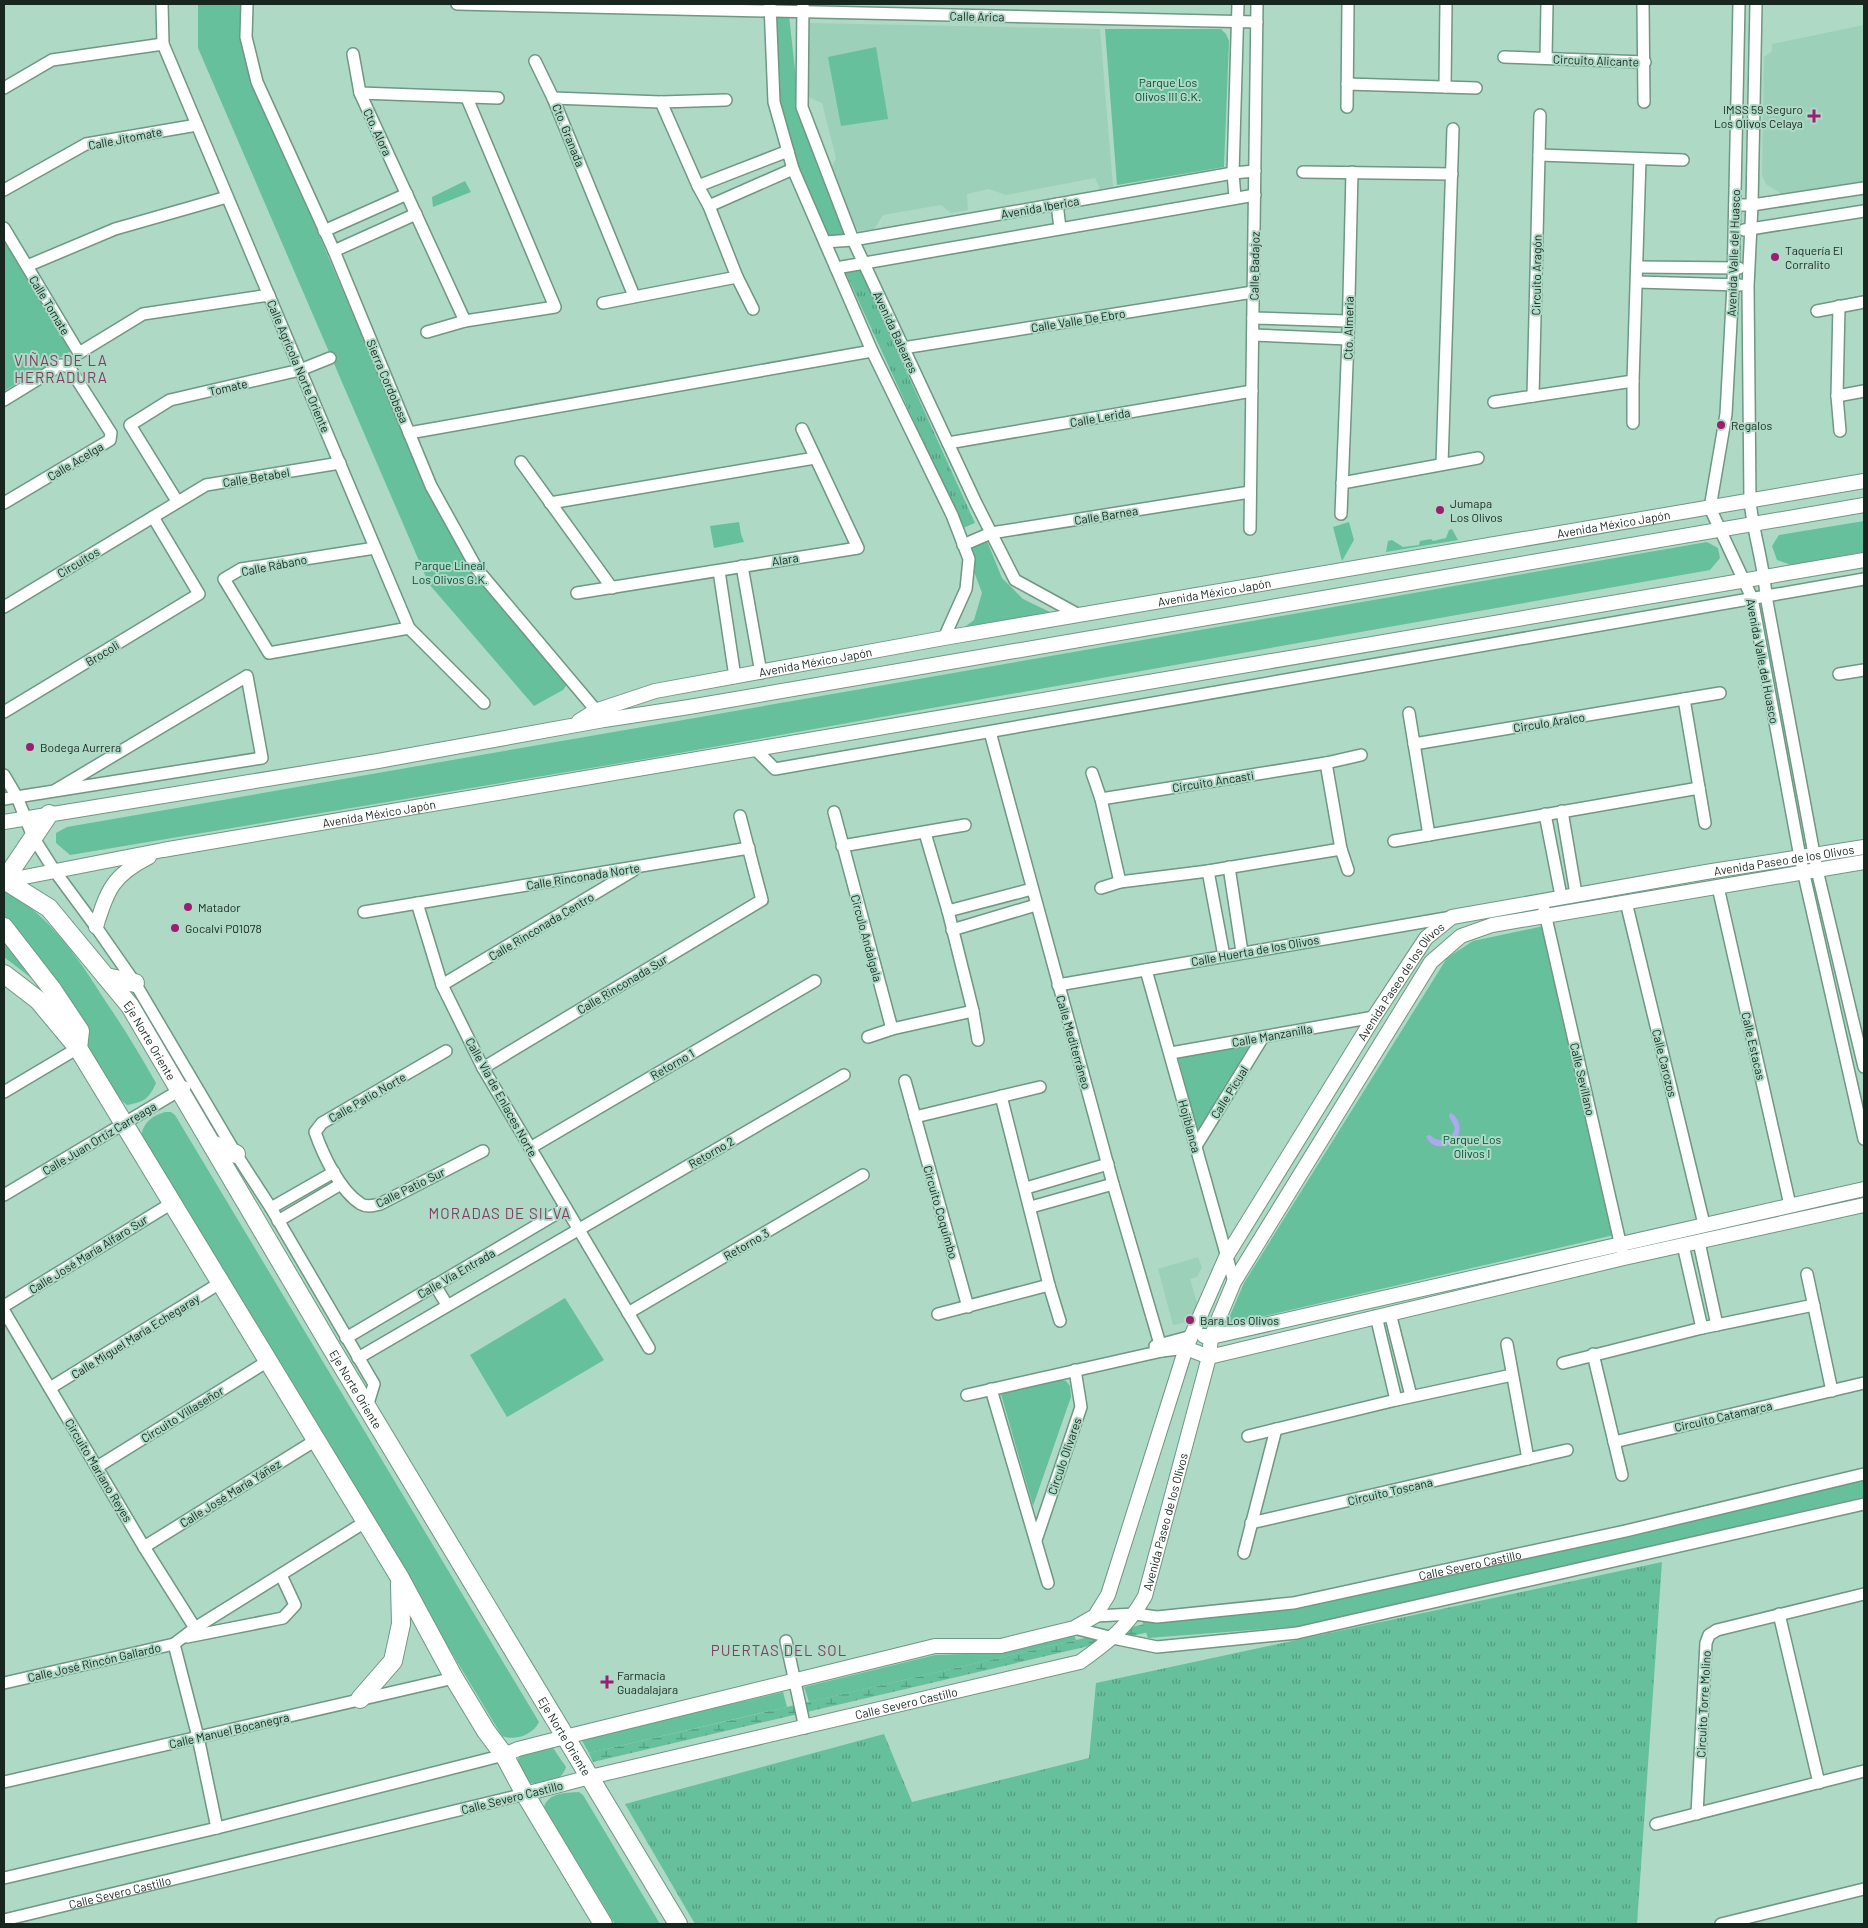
<svg xmlns="http://www.w3.org/2000/svg" width="1868" height="1928" viewBox="0 0 1868 1928" font-family="Barlow,sans-serif">
	<style>
		.built { fill: #9dd0b9 }
		.grass { fill: url(#grass-tufts) }
		.wetland { fill: url(#wetland-marsh) }
		.green { fill: #66c09c }
		.water { fill: #aca9ef }
		.lines { fill: none; stroke-linecap: round; stroke-linejoin: round }
		.minor-casing { stroke: #6e9784; stroke-width: 14 }
		.tertiary-casing { stroke: #6e9784; stroke-width: 16 }
		.primary-casing { stroke: #6e9784; stroke-width: 20 }
		.minor { stroke: #fff; stroke-width: 11 }
		.tertiary { stroke: #fff; stroke-width: 14 }
		.primary { stroke: #fff; stroke-width: 18 }
		.poi-dot { fill: #9d1d72; stroke: #aed9c5; stroke-width: 2 }
		.labels { text-anchor: middle; dominant-baseline: central; stroke-width: 4; stroke-linejoin: round; paint-order: stroke }
		.street-label { font-size: 12px; fill: #172720; stroke: #aed9c5 }
		.park-label { font-size: 12px; fill: #004d36; stroke: #aed9c5 }
		.poi-label { font-size: 12px; fill: #172720; stroke: #aed9c5; text-anchor: start }
		.quarter-label { font-size: 15px; letter-spacing: 1px; fill: #7e3e63; stroke: #aed9c5 }
	</style>
	<defs>
		<pattern id="grass-tufts" width="24" height="20" patternUnits="userSpaceOnUse" patternTransform="scale(1.25)"><rect width="24" height="20" fill="#66c09c"/><path d="M3 7l-1-3M5 7V3M7 7l1-3M15 17l-1-3M17 17v-4M19 17l1-3" fill="none" stroke="#539c7f"/></pattern>
		<pattern id="wetland-marsh" width="20" height="14" patternUnits="userSpaceOnUse" patternTransform="scale(1.25)"><rect width="20" height="14" fill="#66c09c"/><path d="M1 5h8M5 5V1M11 12h8M15 12V8" fill="none" stroke="#539c7f"/></pattern>
	</defs>
	<rect width="100%" height="100%" fill="#aed9c5"/>
	<!-- built -->
	<path class="built" d="M810,23L1100,29L1113,187L1100,189L1095,178L1006,195L989,189L967,194L968,210L951,213L941,205L883,215L874,229L859,231L853,224L831,168L836,158L822,103L806,96V25Z
		M1864,25V181L1782,194L1766,184L1762,175L1764,57L1772,51V44Z
		M1198,1257L1202,1267L1197,1277L1190,1279L1198,1306L1193,1321L1173,1325L1158,1269Z"/>
	<!-- grass -->
	<path class="grass" d="M858,265L975,523L963,528L844,269Z
		M1662,1562L1637,1924H695L625,1804L884,1734L912,1802L1089,1758L1096,1683Z"/>
	<!-- wetland -->
	<path class="wetland" d="M1149,1623V1632L593,1762L589,1753Z"/>
	<!-- green -->
	<path class="green" d="M198,4H241L240,39L261,100L415,459L456,537L568,683L563,690L534,706L429,584L198,48Z
		M767,13L789,15L799,107L848,234L827,238L804,185L777,103Z
		M1105,29H1221L1226,34L1229,41L1224,167L1117,185Z
		M876,47L888,119L841,126L828,57Z
		M465,181L471,192L433,207L432,197Z
		M4,237L71,351L4,391Z
		M1864,521V552L1791,565L1777,560L1772,546L1779,535Z
		M739,522L741,534L744,542L714,548L710,526Z
		M1349,522L1354,540L1342,561L1333,527Z
		M1452,529L1458,540L1386,552L1388,541L1392,540L1403,547L1419,545L1420,541L1431,539L1433,541L1446,538L1449,530Z
		M987,541L1002,578L1023,599L1054,614L962,629L974,620L982,593L966,550Z
		M1707,542L1718,548L1720,558L1710,570L651,758L70,855L56,843V833L67,827Z
		M4,890C51,916 78,958 106,1002C124,1028 140,1055 156,1083C149,1099 144,1102 127,1105L121,1100L43,987L4,957Z
		M1544,926L1614,1235L1226,1325L1244,1283L1447,958L1473,941Z
		M1254,1043L1198,1133L1178,1057Z
		M165,1112H171L175,1115L539,1722C533,1735 515,1741 502,1736L141,1138C142,1124 151,1116 165,1112Z
		M565,1298L604,1360L507,1417L470,1355Z
		M1062,1380L1066,1381L1070,1386L1071,1397L1033,1506L1001,1394Z
		M1864,1476V1497L1303,1626L1148,1638L1142,1621L1303,1607Z
		M1074,1634L1076,1640L809,1702L804,1687L935,1655L995,1653Z
		M783,1692L787,1707L589,1753L581,1739Z
		M551,1745L566,1767C561,1783 544,1785 529,1783L519,1767L518,1759L524,1751Z
		M579,1792L583,1795L660,1924H615L544,1807C549,1792 566,1793 579,1792Z"/>
	<!-- water -->
	<path class="water" d="M1450,1113C1455,1115 1456,1117 1458,1121C1467,1145 1433,1156 1426,1136L1430,1135C1439,1144 1452,1141 1455,1128L1449,1116Z"/>
	<g class="lines">
		<defs>
			<g id="minor">
				<path d="M162,4L163,44L409,628L484,703"/>
				<path d="M247,4L246,37L257,82L334,251L431,486L477,569L600,715"/>
				<path d="M457,4L1257,22"/>
				<path d="M770,4L774,102L793,169L872,351L952,515L969,559L966,589L944,638"/>
				<path d="M803,4L802,107L853,240L976,503L1015,580L1079,615"/>
				<path d="M1643,4L1644,102"/>
				<path d="M1739,4L1733,285L1726,414L1710,508L1752,598L1800,857L1864,1139"/>
				<path d="M1756,4L1752,205L1748,286L1750,501C1753,533 1764,564 1766,596L1817,870L1864,1067"/>
				<path d="M353,54L360,93L465,321"/>
				<path d="M1504,57L1645,62"/>
				<path d="M1546,58L1547,4"/>
				<path d="M535,61L553,98L634,296"/>
				<path d="M1347,84L1476,88"/>
				<path d="M1445,87L1446,4"/>
				<path d="M4,88L52,60L163,44"/>
				<path d="M360,93L498,98"/>
				<path d="M553,98L661,102L726,100"/>
				<path d="M661,102L698,186L709,206L737,277L753,309"/>
				<path d="M1347,107L1348,4"/>
				<path d="M1539,155L1683,160"/>
				<path d="M1303,172L1452,174"/>
				<path d="M698,186L788,151"/>
				<path d="M4,190L86,144L197,125"/>
				<path d="M1235,198L1233,173L1238,4"/>
				<path d="M1057,204L1060,228"/>
				<path d="M1735,205H1752L1864,188"/>
				<path d="M709,206L793,169"/>
				<path d="M4,228L79,353L143,314L269,295"/>
				<path d="M1744,230L1864,211"/>
				<path d="M324,231L407,194"/>
				<path d="M825,242L853,240L1233,173L1255,171"/>
				<path d="M334,251L416,214"/>
				<path d="M27,266L115,229L227,197"/>
				<path d="M1637,267L1739,268"/>
				<path d="M836,268L1255,195"/>
				<path d="M1637,282L1740,285"/>
				<path d="M603,303L737,277"/>
				<path d="M1839,306L1837,396L1840,431"/>
				<path d="M1817,311L1864,302"/>
				<path d="M1253,318L1347,321"/>
				<path d="M427,332L465,321L555,307L467,98"/>
				<path d="M1253,335L1348,339"/>
				<path d="M903,348L1253,292"/>
				<path d="M1533,396L1540,115"/>
				<path d="M1837,396L1864,391"/>
				<path d="M4,400L61,365L69,367L111,433L110,440L4,503"/>
				<path d="M1494,402L1633,381"/>
				<path d="M1633,423V381L1640,159"/>
				<path d="M409,433L872,351"/>
				<path d="M948,443L1252,391"/>
				<path d="M521,462L612,588"/>
				<path d="M1442,464L1453,129"/>
				<path d="M1342,483L1478,458"/>
				<path d="M177,501L130,425L170,400L300,370L330,358"/>
				<path d="M550,503L815,458"/>
				<path d="M1341,514L1348,339L1352,172"/>
				<path d="M1250,529L1257,4"/>
				<path d="M963,545L991,533L1250,492"/>
				<path d="M375,548L241,569L224,579L269,653L409,628"/>
				<path d="M742,566L761,673"/>
				<path d="M719,571L735,677"/>
				<path d="M577,593L858,548L802,429"/>
				<path d="M4,607L206,485L340,463"/>
				<path d="M1839,674L1864,670"/>
				<path d="M1684,699L1705,823"/>
				<path d="M4,712L199,594L153,517"/>
				<path d="M1409,713L1429,835"/>
				<path d="M990,732L1113,1184L1162,1351"/>
				<path d="M1414,744L1720,693"/>
				<path d="M755,749L775,769L1864,579"/>
				<path d="M1326,763L1341,849L1348,870"/>
				<path d="M1092,773L1101,799L1120,882"/>
				<path d="M4,775L17,797L33,837L54,870L96,927L135,983L236,1154L271,1208L374,1384L367,1407"/>
				<path d="M4,799C90,785 176,772 262,758L247,676L54,791"/>
				<path d="M1101,799L1326,763L1361,755"/>
				<path d="M1562,811L1576,894"/>
				<path d="M834,812L892,1029"/>
				<path d="M1545,814L1561,896"/>
				<path d="M925,833L948,911L973,1011L978,1040"/>
				<path d="M1394,841L1699,788"/>
				<path d="M842,846L965,825"/>
				<path d="M1229,867L1242,952"/>
				<path d="M1208,871L1224,956"/>
				<path d="M1718,887L1790,1205"/>
				<path d="M1101,888L1120,882L1208,871L1341,849"/>
				<path d="M1626,902L1704,1224"/>
				<path d="M417,903L442,985L483,1068L649,1348"/>
				<path d="M1544,909L1622,1251"/>
				<path d="M948,911L1032,889"/>
				<path d="M364,912L749,848"/>
				<path d="M952,930L1036,905"/>
				<path d="M1146,970L1234,1282"/>
				<path d="M442,985L634,870"/>
				<path d="M1058,985L1452,917"/>
				<path d="M868,1037L892,1029L973,1011"/>
				<path d="M446,1051L322,1123L315,1132C323,1155 340,1191 361,1204C368,1208 374,1205 380,1204L483,1151"/>
				<path d="M1171,1053L1374,1017"/>
				<path d="M483,1068L762,900L740,816"/>
				<path d="M905,1081L968,1307"/>
				<path d="M4,1092L78,1048"/>
				<path d="M1001,1096L1049,1285L1060,1321"/>
				<path d="M915,1117L1040,1087"/>
				<path d="M1196,1146L1263,1037"/>
				<path d="M530,1148L815,981"/>
				<path d="M1026,1188L1108,1164"/>
				<path d="M4,1195L185,1087"/>
				<path d="M1031,1207L1113,1184"/>
				<path d="M271,1208L334,1172"/>
				<path d="M278,1221L341,1184"/>
				<path d="M1699,1242L1717,1325"/>
				<path d="M1683,1245L1702,1328"/>
				<path d="M1807,1274L1832,1391"/>
				<path d="M435,1285L447,1305"/>
				<path d="M4,1306L172,1203"/>
				<path d="M4,1311L144,1547L195,1628"/>
				<path d="M628,1313L863,1175"/>
				<path d="M1390,1313L1411,1396"/>
				<path d="M938,1314L1049,1285"/>
				<path d="M1376,1316L1396,1400"/>
				<path d="M346,1338L566,1208"/>
				<path d="M1507,1344L1528,1459"/>
				<path d="M1155,1346L1192,1336"/>
				<path d="M1593,1354L1622,1475"/>
				<path d="M358,1358L844,1075"/>
				<path d="M1563,1363L1702,1328L1814,1305"/>
				<path d="M50,1388L220,1283"/>
				<path d="M991,1389L1048,1583"/>
				<path d="M967,1395L1162,1351L1186,1348"/>
				<path d="M1248,1436L1396,1400L1512,1375"/>
				<path d="M1614,1442L1864,1383"/>
				<path d="M97,1467L268,1361"/>
				<path d="M1251,1523L1567,1450"/>
				<path d="M1036,1540L1081,1407L1075,1370"/>
				<path d="M144,1547L316,1440"/>
				<path d="M1244,1553L1276,1429"/>
				<path d="M1779,1614L1819,1783"/>
				<path id="s1" d="M1095,1616L1135,1614L1157,1617L1293,1603L1625,1531L1864,1474"/>
				<path d="M1074,1628L1113,1638L1157,1647L1297,1633L1864,1504"/>
				<path d="M187,1637L283,1618L295,1605L281,1575"/>
				<path d="M786,1641L805,1728"/>
				<path d="M174,1644L198,1737L217,1828"/>
				<path d="M4,1683L174,1644L195,1628L365,1522"/>
				<path d="M4,1782L454,1678"/>
				<path d="M1697,1814L1706,1643L1709,1635L1717,1630L1864,1594"/>
				<path d="M1656,1824L1864,1771"/>
				<path d="M4,1878L217,1828L504,1755"/>
				<path id="s2" d="M4,1920L525,1794"/>
				<path d="M1721,1924L1864,1889"/>
			</g>
			<g id="tertiary">
				<path id="s3" d="M579,721L595,711L655,691L944,638L1864,481"/>
				<path d="M4,822L378,761L604,720L689,707L1864,505"/>
				<path id="s4" d="M4,881L163,850L1864,560"/>
				<path d="M96,927C107,890 113,875 149,857"/>
				<path d="M1204,1336L1211,1337L1864,1189"/>
				<path d="M1186,1348L1209,1357L1624,1258L1864,1205"/>
				<path id="s5" d="M504,1755L518,1749L565,1737L935,1646H1001L1074,1628L1095,1616L1108,1595L1186,1348L1226,1257L1374,1017L1426,938L1452,917L1706,872L1864,847"/>
				<path id="s6" d="M525,1794L590,1777L1080,1662C1108,1642 1128,1627 1145,1596L1209,1357L1211,1337L1234,1282L1431,962L1461,936L1492,925L1864,862"/>
			</g>
			<g id="primary">
				<path id="s7" d="M4,880L49,908L130,1006L329,1344L678,1924"/>
				<path d="M4,881L49,814"/>
				<path d="M4,927L52,989L80,1031L78,1048"/>
				<path d="M4,974L38,1000L78,1048L400,1578L454,1678L486,1731L504,1755L525,1794L603,1924"/>
				<path d="M106,977L135,983"/>
				<path d="M212,1144L236,1154"/>
				<path d="M360,1699L393,1661L401,1624L400,1584"/>
			</g>
		</defs>
		<!-- minor casing -->
		<use href="#minor" class="minor-casing"/>
		<!-- tertiary casing -->
		<use href="#tertiary" class="tertiary-casing"/>
		<!-- primary casing -->
		<use href="#primary" class="primary-casing"/>
		<!-- minor -->
		<use href="#minor" class="minor"/>
		<!-- tertiary -->
		<use href="#tertiary" class="tertiary"/>
		<!-- primary -->
		<use href="#primary" class="primary"/>
	</g>
	<!-- markers -->
	<g class="poi-dot">
		<path d="M1811.5 108.5h5v5h5v5h-5v5h-5v-5h-5v-5h5z"/>
		<circle cx="1775" cy="257" r="5"/>
		<circle cx="1721" cy="425" r="5"/>
		<circle cx="1440" cy="510" r="5"/>
		<circle cx="30" cy="747" r="5"/>
		<circle cx="188" cy="907" r="5"/>
		<circle cx="175" cy="928" r="5"/>
		<circle cx="1190" cy="1320" r="5"/>
		<path d="M604.5 1674.5h5v5h5v5h-5v5h-5v-5h-5v-5h5z"/>
	</g>
	<g class="labels">
		<!-- street labels -->
		<g class="street-label">
			<text transform="translate(977 16) rotate(1)">Calle Arica</text>
			<text transform="translate(1596 60) rotate(2)">Circuito Alicante</text>
			<text transform="translate(378 132) rotate(65)">Cto. Alora</text>
			<text transform="translate(569 135) rotate(68)">Cto. Granada</text>
			<text transform="translate(125 138) rotate(-11)">Calle Jitomate</text>
			<text transform="translate(1040 207) rotate(-10)">Avenida Iberica</text>
			<text transform="translate(1733 253) rotate(-88)">Avenida Valle del Huasco</text>
			<text transform="translate(1254 266) rotate(-89)">Calle Badajoz</text>
			<text transform="translate(1536 275) rotate(-89)">Circuito Aragón</text>
			<text transform="translate(50 305) rotate(59)">Calle Tomate</text>
			<text transform="translate(1078 320) rotate(-9)">Calle Valle De Ebro</text>
			<text transform="translate(1348 328) rotate(-89)">Cto. Almeria</text>
			<text transform="translate(896 332) rotate(65)">Avenida Baleares</text>
			<text transform="translate(299 366) rotate(67)">Calle Agrícola Norte Oriente</text>
			<text transform="translate(388 381) rotate(67)">Sierra Cordobesa</text>
			<text transform="translate(228 387) rotate(-13)">Tomate</text>
			<text transform="translate(1100 417) rotate(-10)">Calle Lerida</text>
			<text transform="translate(75 461) rotate(-31)">Calle Acelga</text>
			<text transform="translate(256 477) rotate(-9)">Calle Betabel</text>
			<text transform="translate(1106 515) rotate(-9)">Calle Barnea</text>
			<text stroke="none"><textPath href="#s3" startOffset="1055">Avenida México Japón</textPath></text>
			<text transform="translate(785 559) rotate(-9)">Alara</text>
			<text transform="translate(78 562) rotate(-31)">Circuitos</text>
			<text transform="translate(274 565) rotate(-11)">Calle Rábano</text>
			<text stroke="none"><textPath href="#s3" startOffset="650">Avenida México Japón</textPath></text>
			<text transform="translate(102 653) rotate(-31)">Brocoli</text>
			<text transform="translate(1763 661) rotate(79)">Avenida Valle del Huasco</text>
			<text stroke="none"><textPath href="#s3" startOffset="245">Avenida México Japón</textPath></text>
			<text transform="translate(1549 722) rotate(-9)">Circulo Aralco</text>
			<text transform="translate(1213 781) rotate(-9)">Circuito Ancasti</text>
			<text stroke="none"><textPath href="#s4" startOffset="381">Avenida México Japón</textPath></text>
			<text stroke="none"><textPath href="#s5" startOffset="1740">Avenida Paseo de los Olivos</textPath></text>
			<text transform="translate(583 876) rotate(-9)">Calle Rinconada Norte</text>
			<text transform="translate(541 926) rotate(-31)">Calle Rinconada Centro</text>
			<text transform="translate(867 938) rotate(75)">Circulo Andalgala</text>
			<text transform="translate(1255 950) rotate(-10)">Calle Huerta de los Olivos</text>
			<text stroke="none"><textPath href="#s5" startOffset="1320">Avenida Paseo de los Olivos</textPath></text>
			<text transform="translate(622 984) rotate(-31)">Calle Rinconada Sur</text>
			<text transform="translate(1272 1035) rotate(-10)">Calle Manzanilla</text>
			<text stroke="none"><textPath href="#s7" startOffset="220">Eje Norte Oriente</textPath></text>
			<text transform="translate(1074 1042) rotate(74)">Calle Mediterráneo</text>
			<text transform="translate(1754 1046) rotate(77)">Calle Estacas</text>
			<text transform="translate(1665 1063) rotate(76)">Calle Carozos</text>
			<text transform="translate(672 1064) rotate(-30)">Retorno 1</text>
			<text transform="translate(1583 1079) rotate(77)">Calle Sevillano</text>
			<text transform="translate(1229 1092) rotate(-58)">Calle Picual</text>
			<text transform="translate(367 1097) rotate(-30)">Calle Patio Norte</text>
			<text transform="translate(502 1097) rotate(61)">Calle Vía de Enlaces Norte</text>
			<text transform="translate(1190 1126) rotate(75)">Hojiblanca</text>
			<text transform="translate(99 1138) rotate(-31)">Calle Juan Ortiz Carreaga</text>
			<text transform="translate(711 1152) rotate(-30)">Retorno 2</text>
			<text transform="translate(410 1187) rotate(-26)">Calle Patio Sur</text>
			<text transform="translate(941 1212) rotate(74)">Circuito Coquimbo</text>
			<text transform="translate(746 1244) rotate(-30)">Retorno 3</text>
			<text transform="translate(88 1254) rotate(-32)">Calle José María Alfaro Sur</text>
			<text transform="translate(456 1273) rotate(-30)">Calle Vía Entrada</text>
			<text transform="translate(135 1336) rotate(-32)">Calle Miguel María Echegaray</text>
			<text stroke="none"><textPath href="#s7" startOffset="625">Eje Norte Oriente</textPath></text>
			<text transform="translate(182 1414) rotate(-32)">Circuito Villaseñor</text>
			<text transform="translate(1723 1416) rotate(-13)">Circuito Catamarca</text>
			<text transform="translate(1064 1456) rotate(-71)">Circulo Olivares</text>
			<text transform="translate(99 1470) rotate(59)">Circuito Mariano Reyes</text>
			<text transform="translate(1390 1491) rotate(-13)">Circuito Toscana</text>
			<text transform="translate(230 1493) rotate(-32)">Calle José María Yáñez</text>
			<text stroke="none"><textPath href="#s6" startOffset="741">Avenida Paseo de los Olivos</textPath></text>
			<text stroke="none"><textPath href="#s1" startOffset="380">Calle Severo Castillo</textPath></text>
			<text transform="translate(94 1662) rotate(-13)">Calle José Rincón Gallardo</text>
			<text stroke="none"><textPath href="#s6" startOffset="392">Calle Severo Castillo</textPath></text>
			<text transform="translate(1703 1704) rotate(-87)">Circuito Torre Molino</text>
			<text transform="translate(229 1730) rotate(-13)">Calle Manuel Bocanegra</text>
			<text stroke="none"><textPath href="#s7" startOffset="1030">Eje Norte Oriente</textPath></text>
			<text transform="translate(512 1797) rotate(-14)">Calle Severo Castillo</text>
			<text stroke="none"><textPath href="#s2" startOffset="119">Calle Severo Castillo</textPath></text>
		</g>
		<!-- park labels -->
		<g class="park-label">
			<text x="1168" y="82">Parque Los<tspan x="1168" dy="14">Olivos III G.K.</tspan></text>
			<text x="450" y="565">Parque Lineal<tspan x="450" dy="14">Los Olivos G.K.</tspan></text>
			<text x="1472" y="1139">Parque Los<tspan x="1472" dy="14">Olivos I</tspan></text>
		</g>
		<!-- poi labels -->
		<g class="poi-label">
			<text x="1803" y="109" text-anchor="end">IMSS 59 Seguro<tspan x="1803" dy="14">Los Olivos Celaya</tspan></text>
			<text x="1785" y="250">Taquería El<tspan x="1785" dy="14">Corralito</tspan></text>
			<text x="1731" y="425">Regalos</text>
			<text x="1450" y="503">Jumapa<tspan x="1450" dy="14">Los Olivos</tspan></text>
			<text x="40" y="747">Bodega Aurrera</text>
			<text x="198" y="907">Matador</text>
			<text x="185" y="928">Gocalvi P01078</text>
			<text x="1200" y="1320">Bara Los Olivos</text>
			<text x="617" y="1675">Farmacia<tspan x="617" dy="14">Guadalajara</tspan></text>
		</g>
		<!-- quarter labels -->
		<g class="quarter-label">
			<text x="61" y="360">VIÑAS DE LA<tspan x="61" dy="17">HERRADURA</tspan></text>
			<text x="500" y="1213">MORADAS DE SILVA</text>
			<text x="779" y="1650">PUERTAS DEL SOL</text>
		</g>
	</g>
	<!-- border -->
	<rect width="1868" height="1928" fill="none" stroke="#172720" stroke-width="10"/>
</svg>
